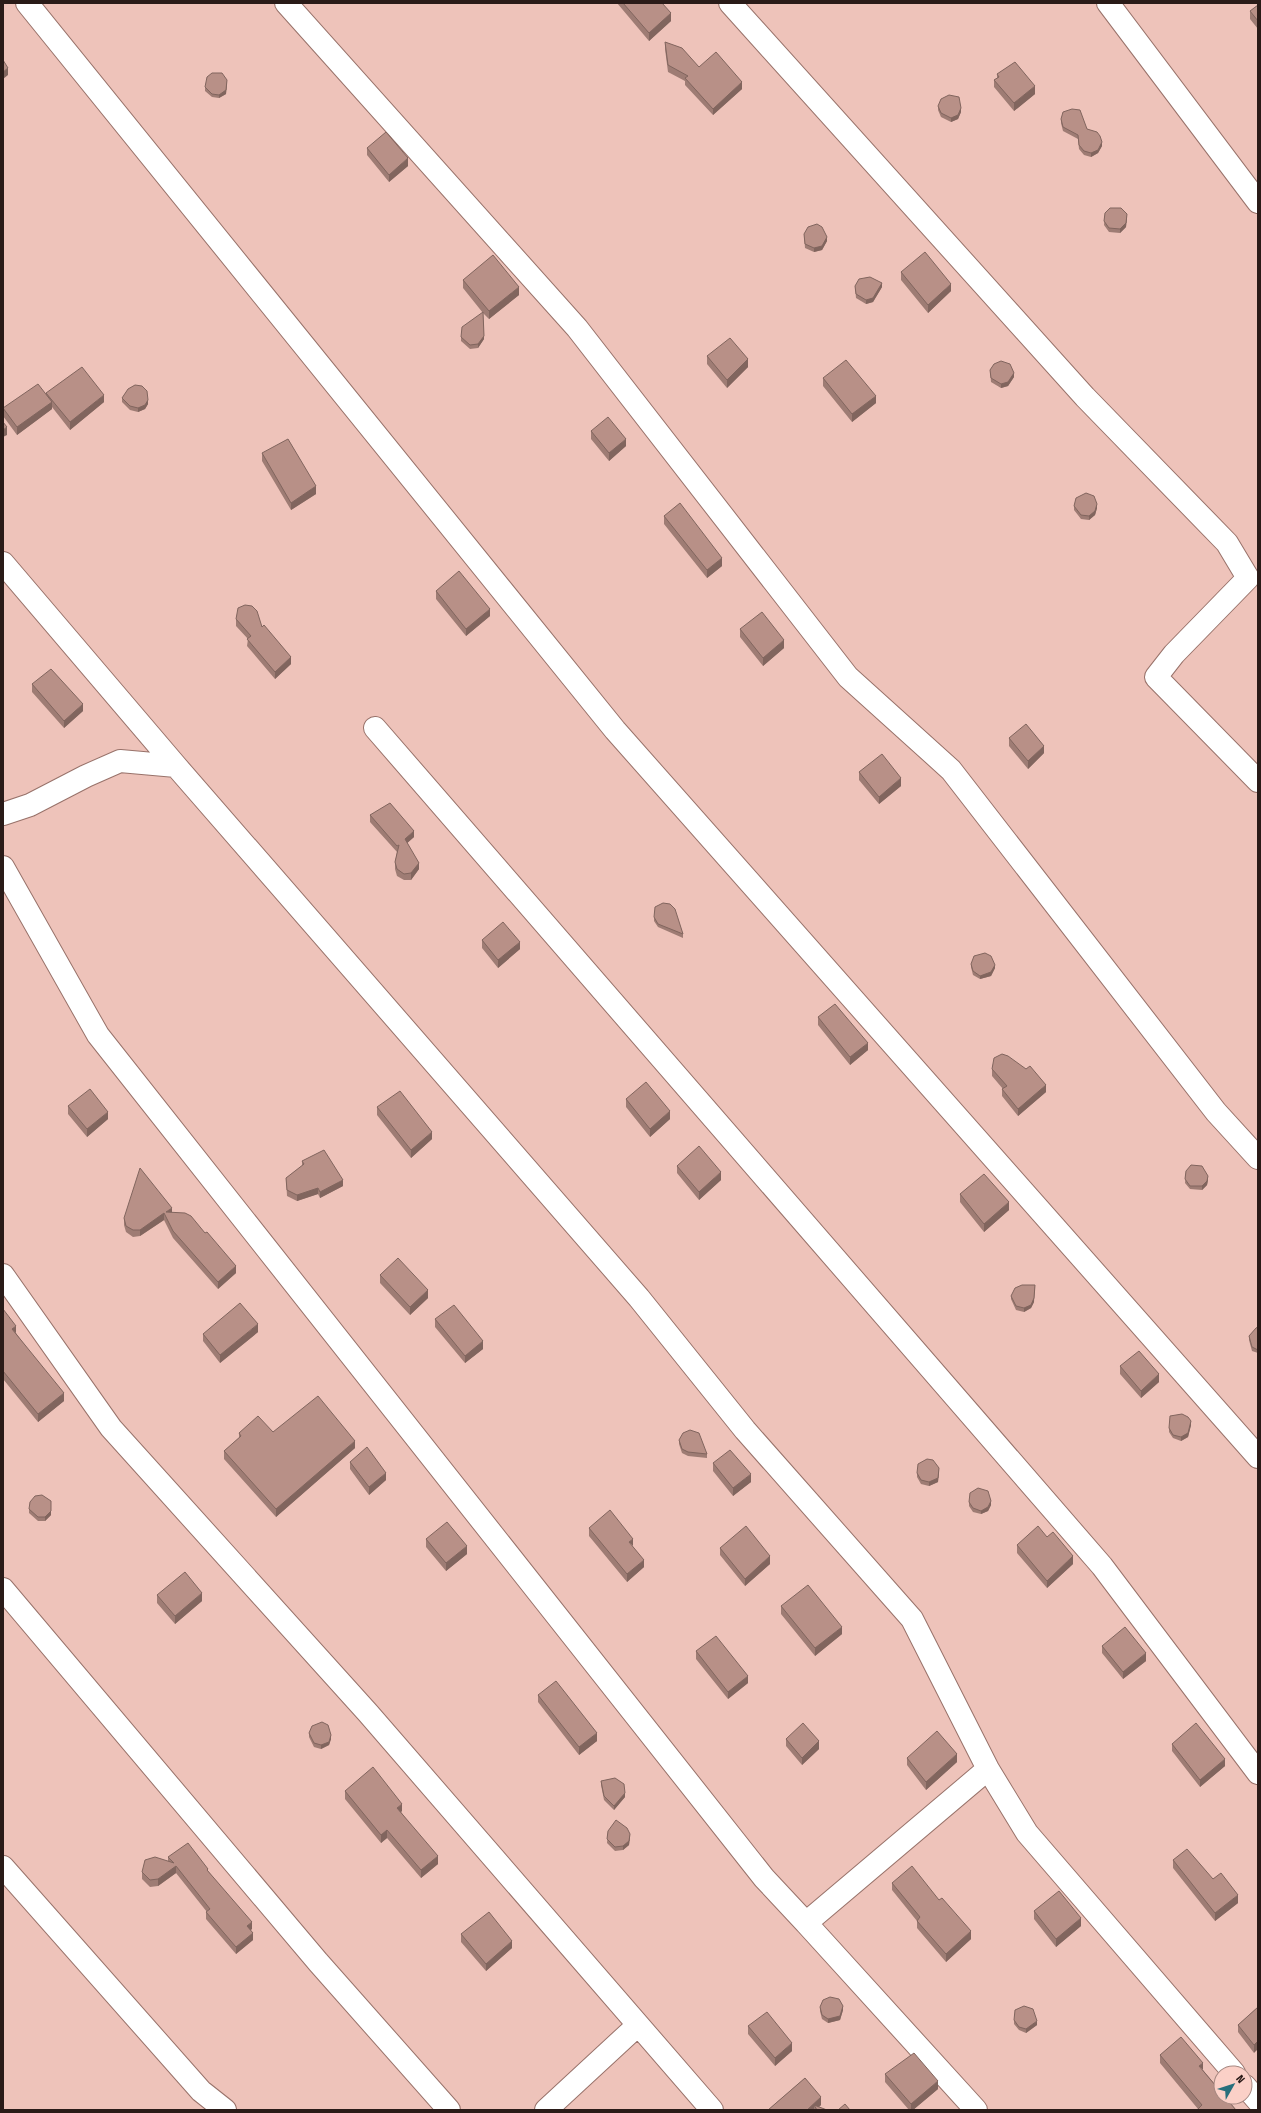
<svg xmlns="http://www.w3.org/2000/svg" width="1261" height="2113" viewBox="0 0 1261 2113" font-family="'Fira Sans Condensed',sans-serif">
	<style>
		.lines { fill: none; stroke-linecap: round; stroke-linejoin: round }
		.minor-casing { stroke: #98726a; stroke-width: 24 }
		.minor { stroke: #fff; stroke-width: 22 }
		.wall { fill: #9e7c74 }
		.shaded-wall { fill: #81655e }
		.building { fill: #b89087; stroke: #81655e }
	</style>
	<rect width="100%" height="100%" fill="#eec3ba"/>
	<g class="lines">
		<defs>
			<path id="minor" d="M27,3L615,730L1258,1457
				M286,3L577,328L848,677L951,770L1216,1112L1258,1158
				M730,3L1085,397L1227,543L1248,578L1174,654L1156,677L1258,781
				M1108,3L1258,202
				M3,563L176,766L639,1298L745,1430L912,1619L988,1769L806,1923L764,1878L98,1035L3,867
				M375,728L1102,1566L1258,1773
				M3,814L30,805L86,776L120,761L176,766
				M3,1275L111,1428L368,1713L712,2110
				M3,1589L318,1962L449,2110
				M988,1769L1027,1833L1234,2073
				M3,1867L201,2091L225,2110
				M806,1923L976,2110
				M1245,2086L1258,2101
				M546,2110L638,2025"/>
		</defs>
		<!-- minor casing -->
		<use href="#minor" class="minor-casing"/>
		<!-- minor -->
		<use href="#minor" class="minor"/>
	</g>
	<!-- wall -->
	<path class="wall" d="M617,3H662L671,21L649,41Z
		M1258,5V29L1250,19V11Z
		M665,42L699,67L742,89L713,115L685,85V81L668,72L665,49Z
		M997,74L1035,94L1014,111L994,87V80L997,78Z
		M227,84L226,94L219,98L212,97L205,91V87Z
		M938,106L961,112L958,119L951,122L941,117L938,110Z
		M1061,119L1087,129L1102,146L1098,153L1091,157L1084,155L1079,149L1078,139L1063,131L1061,123Z
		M367,148L408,166L389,182L367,155Z
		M1105,213L1127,218L1126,227L1120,233L1109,232L1104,225Z
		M804,234L827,241L822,250L814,252L805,248Z
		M901,272L951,291L928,313L901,280Z
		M463,280L519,295L489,319L483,313L484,339L478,348L470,349L461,341V337L483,313L463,288Z
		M855,286L882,287L873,302L866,304L856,298Z
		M707,356L748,367L727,388L707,364Z
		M990,370L1014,377L1008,386L1001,388L991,382Z
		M823,378L876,403L852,422L823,386Z
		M46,393L104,402L70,430L52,407V409L17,435L3,416V408L46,395Z
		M122,398L148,404L145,409L138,412L130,410L122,402Z
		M591,431L626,446L609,461L591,439Z
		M262,453L316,494L291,510L262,461Z
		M1074,506L1097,508L1095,515L1089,520L1081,519L1074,510Z
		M664,516L722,566L707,578L664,524Z
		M436,591L490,616L466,636L436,599Z
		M236,619L262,627L291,664L275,679L247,646L248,639L236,626Z
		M740,629L784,648L763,666L740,637Z
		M32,684L83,711L64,728L32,692Z
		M1009,738L1044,753L1028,769L1009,746Z
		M859,772L901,786L879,804L859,780Z
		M370,815L414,837L407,843L419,869L411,880H404L397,876L395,869V862L397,852L370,822Z
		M654,917L683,934V938L658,927L654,921Z
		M482,940L520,949L498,968L482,948Z
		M971,964L995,968L991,976L980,979L973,975L971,967Z
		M818,1017L868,1050L850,1065L818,1025Z
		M992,1069H1026L1046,1092L1018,1116L1002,1096V1089H1003L992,1076Z
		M626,1099L670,1119L650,1137L626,1107Z
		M68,1106L108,1119L87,1137L68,1114Z
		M377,1107L432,1139L411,1158L377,1115Z
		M302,1161L343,1186L320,1198L318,1194L297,1201L287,1196L286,1178L302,1166Z
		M677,1166L721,1180L699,1200L677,1173Z
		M1186,1171L1208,1180L1207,1185L1202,1190L1190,1189L1185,1183Z
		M960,1194L1009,1210L984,1232L960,1202Z
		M172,1212L236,1273L218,1289L173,1238L164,1220L140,1236L133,1237L126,1232L124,1225V1218Z
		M380,1275L428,1298L410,1315L380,1283Z
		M1011,1296L1034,1302L1031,1308L1024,1312L1016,1310L1011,1299Z
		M3,1309L16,1333L64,1401L38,1422L3,1379Z
		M435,1319L483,1349L465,1363L435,1327Z
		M1258,1327V1353L1252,1351L1249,1340V1336Z
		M258,1332L220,1363L203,1341V1334Z
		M1120,1366L1159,1382L1141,1398L1120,1374Z
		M1191,1425L1188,1437L1181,1441L1173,1438L1169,1432V1428Z
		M273,1432L355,1448L276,1517L224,1459V1451L239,1438V1433Z
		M679,1440L707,1454V1458L688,1456L682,1453L679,1444Z
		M350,1462L386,1480L369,1495L350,1469Z
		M713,1463L751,1482L733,1496L713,1471Z
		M939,1472L938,1482L929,1486L921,1484L917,1477V1473Z
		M969,1502L991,1505L988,1511L981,1514L973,1512L969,1506Z
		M29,1509L51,1515L45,1521H38L29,1513Z
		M589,1528L644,1567L627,1582L589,1536Z
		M426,1539L467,1554L446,1571L426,1547Z
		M1017,1545L1073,1564L1047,1588L1017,1553Z
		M720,1548L770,1564L745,1586L720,1555Z
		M157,1595L202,1601L175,1624L157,1603Z
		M781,1606L842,1634L815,1656L781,1614Z
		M1102,1646L1146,1661L1123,1679L1102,1653Z
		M696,1651L748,1683L728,1699L696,1659Z
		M538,1695L597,1741L579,1755L538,1702Z
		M309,1733L331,1739L329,1745L321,1749L314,1747L309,1737Z
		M786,1739L819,1749L802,1765L786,1746Z
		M1172,1744L1225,1766L1200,1787L1172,1751Z
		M907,1758L957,1762L926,1790L907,1765Z
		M601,1781L625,1797L614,1810L604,1800L601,1785Z
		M345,1791L402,1811L401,1812L438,1864L421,1878L387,1838L381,1843L345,1799Z
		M608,1831L630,1838L629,1845L623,1850L615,1851L607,1843Z
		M168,1857L208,1871L252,1929L250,1930L253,1940L236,1954L206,1919V1912H207L176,1873L158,1886L150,1887L142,1879V1872L168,1862Z
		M1173,1860L1213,1879L1238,1903L1215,1921L1173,1868Z
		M892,1883L971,1939L946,1962L917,1928V1921L892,1890Z
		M1034,1911L1081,1926L1056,1947L1034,1919Z
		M461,1934L512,1948L486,1971L461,1942Z
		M820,2007L843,2010L840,2020L828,2023L822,2019L820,2011Z
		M1258,2007L1254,2053L1238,2032V2025Z
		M1014,2020L1037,2025L1026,2033L1019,2030L1014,2024Z
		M748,2026L792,2051L775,2066L748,2034Z
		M1160,2055L1203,2070L1236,2110L1198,2109L1160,2063Z
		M885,2074L938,2089L913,2110H909L885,2082Z
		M805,2078L821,2105L819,2107L827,2110H768Z"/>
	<!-- shaded-wall -->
	<path class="shaded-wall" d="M671,13V21L649,41V33Z
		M8,68V75L3,79V72Z
		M227,80L226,94L219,98V95Z
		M742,82V89L713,115V109Z
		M1035,86V94L1014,111V103Z
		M961,108V112L958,119L951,122V118Z
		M1102,142V146L1098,153L1091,157V153Z
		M408,158V166L389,182V175Z
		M1127,214L1126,227L1120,233V229Z
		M827,237V241L822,250L814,252V248Z
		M882,283V287L873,302L866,304V300Z
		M951,284V291L928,313V305Z
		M519,287V295L489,319V311Z
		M484,336V339L478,348V344Z
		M748,359V367L727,388V380Z
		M1014,373V377L1008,386L1001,388V384Z
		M104,395V402L70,430V422Z
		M876,396V403L852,422V414Z
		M148,400V404L145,409L138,412V408Z
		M52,402V409L17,435V427Z
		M7,427V435L3,437V430Z
		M626,439V446L609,461V453Z
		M316,486V494L291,510V503Z
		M1097,504V508L1095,515L1089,520V516Z
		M722,558V566L707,578V570Z
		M490,609V616L466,636V629Z
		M784,640V648L763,666V658Z
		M291,657V664L275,679V672Z
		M83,704V711L64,728V721Z
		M1044,746V753L1028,769V761Z
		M901,778V786L879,804V797Z
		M414,831V837L405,845V839Z
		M419,863V869L411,880V873Z
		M520,942V949L498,968V960Z
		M995,965V968L991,976L980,979V976Z
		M868,1043V1050L850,1065V1057Z
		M1046,1085V1092L1018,1116V1109Z
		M670,1111V1119L650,1137V1129Z
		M108,1112V1119L87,1137V1129Z
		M432,1132V1139L411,1158V1150Z
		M721,1172V1180L699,1200V1192Z
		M1208,1176V1180L1207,1185L1202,1190V1186Z
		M343,1180V1186L320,1198V1192Z
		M318,1188V1194L297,1201V1195Z
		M1009,1202V1210L984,1232V1224Z
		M172,1208V1214L166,1212Z
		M164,1213V1220L140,1236V1230Z
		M236,1266V1273L218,1289V1282Z
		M1035,1285L1034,1302L1031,1308L1024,1312V1308Z
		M428,1290V1298L410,1315V1307Z
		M258,1324V1332L220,1363V1355Z
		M16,1326V1333L12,1329Z
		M483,1341V1349L465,1363V1356Z
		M1159,1374V1382L1141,1398V1391Z
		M64,1393V1401L38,1422V1414Z
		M1191,1421V1425L1188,1437L1181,1441V1437Z
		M355,1441V1448L276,1517V1509Z
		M939,1468L938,1482L929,1486V1482Z
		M386,1473V1480L369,1495V1487Z
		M751,1474V1482L733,1496V1488Z
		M991,1501V1505L988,1511L981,1514V1511Z
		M51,1511V1515L45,1521V1517Z
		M633,1539V1546L629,1542Z
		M467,1546V1554L446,1571V1563Z
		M770,1556V1564L745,1586V1579Z
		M1073,1556V1564L1047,1588V1581Z
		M644,1560V1567L627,1582V1574Z
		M202,1593V1601L175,1624V1616Z
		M842,1627V1634L815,1656V1648Z
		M1146,1653V1661L1123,1679V1672Z
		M748,1676V1683L728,1699V1692Z
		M597,1733V1741L579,1755V1747Z
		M331,1735V1739L329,1745L321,1749V1745Z
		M819,1741V1749L802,1765V1758Z
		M957,1754V1762L926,1790V1782Z
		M1225,1759V1766L1200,1787V1780Z
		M625,1793V1797L614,1810V1806Z
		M402,1804V1811L397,1815V1808Z
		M387,1830V1838L381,1843V1835Z
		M630,1834L629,1845L623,1850V1846Z
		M438,1856V1864L421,1878V1870Z
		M176,1866V1873L158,1886V1879Z
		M1238,1895V1903L1215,1921V1913Z
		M1081,1918V1926L1056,1947V1939Z
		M252,1922V1929L247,1933V1926Z
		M971,1931V1939L946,1962V1954Z
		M253,1933V1940L236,1954V1947Z
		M512,1941V1948L486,1971V1964Z
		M843,2006V2010L840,2020L828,2023V2019Z
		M1037,2021V2025L1026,2033V2029Z
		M1258,2041V2049L1254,2053V2045Z
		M792,2043V2051L775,2066V2058Z
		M1203,2063V2070L1199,2066Z
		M938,2081V2089L913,2110H911V2104Z
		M821,2097V2105L816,2109L814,2105V2110H807Z"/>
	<!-- building -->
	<path class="building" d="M623,3H662L671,13L649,33Z
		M1258,5V21L1250,11Z
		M665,42L682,48L699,67L716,52L742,82L713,109L685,78L688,76L668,65Z
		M3,60L8,68L3,72Z
		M1015,62L1035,86L1014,103L994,80L999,77L997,74Z
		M212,73H222L227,80L226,90L219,95L212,94L205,87L207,77Z
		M949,95L959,97L961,108L958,115L951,118L941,113L938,106L941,99Z
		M1072,109L1080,110L1087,129L1097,132L1100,136L1102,142L1098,150L1091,153L1084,151L1079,145L1078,135L1063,127L1061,119L1063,112Z
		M386,132L408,158L389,175L367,148Z
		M1110,208H1121L1127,214L1126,223L1120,229L1109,228L1104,221L1105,213Z
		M817,224L822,227L827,237L822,246L814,248L805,244L804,234L808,227Z
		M925,252L951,284L928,305L901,272Z
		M493,255L519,287L489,311L463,280Z
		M870,277L882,283L873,298L866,300L856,294L855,286L859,279Z
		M483,312L484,336L478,344L470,345L461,337L462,327Z
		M730,338L748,359L727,380L707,356Z
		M846,360L876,396L852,414L823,378Z
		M1001,361L1010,364L1014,373L1008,382L1001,384L991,378L990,370L994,364Z
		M82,367L104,395L70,422L46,393Z
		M38,384L52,402L17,427L3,408Z
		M135,385L142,386L147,391L148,400L145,405L138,408L130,406L122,398L128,389Z
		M608,417L626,439L609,453L591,431Z
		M3,422L7,427L3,430Z
		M288,439L316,486L291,503L262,453Z
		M1086,493L1094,496L1097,504L1095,511L1089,516L1081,515L1074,506L1076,498Z
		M680,503L722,558L707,570L664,516Z
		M459,571L490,609L466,629L436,591Z
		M245,605L252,606L257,611L262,627L264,625L291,657L275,672L247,639L251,636L236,619L238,608Z
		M762,612L784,640L763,658L740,629Z
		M51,669L83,704L64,721L32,684Z
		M1026,724L1044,746L1028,761L1009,738Z
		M882,754L901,778L879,797L859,772Z
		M390,803L414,831L405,839L419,863L411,873L404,874L397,869L395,862L399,845L397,846L370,815Z
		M663,903L670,904L675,909L683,934L658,924L654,917L655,907Z
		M503,922L520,942L498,960L482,940Z
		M985,953L991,956L995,965L991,972L980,976L973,971L971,964L974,956Z
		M835,1004L868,1043L850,1057L818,1017Z
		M1002,1054L1008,1056L1026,1069L1030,1066L1046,1085L1018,1109L1002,1089L1007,1086L992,1069L994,1058Z
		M646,1082L670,1111L650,1129L626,1099Z
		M90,1089L108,1112L87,1129L68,1106Z
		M400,1091L432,1132L411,1150L377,1107Z
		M699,1146L721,1172L699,1192L677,1166Z
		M324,1150L343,1180L320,1192L318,1188L297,1195L287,1190L286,1178L304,1164L302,1161Z
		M1191,1165L1202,1166L1208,1176L1207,1181L1202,1186H1190L1185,1179L1186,1171Z
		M140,1168L172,1208L166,1212L185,1213L191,1216L205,1233L207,1232L236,1266L218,1282L173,1231L164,1213L140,1230H133L126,1226L124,1218Z
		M984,1174L1009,1202L984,1224L960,1194Z
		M398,1258L428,1290L410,1307L380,1275Z
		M1022,1285H1035L1034,1298L1031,1305L1024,1308L1016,1306L1011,1296L1015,1288Z
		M240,1303L258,1324L220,1355L203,1334Z
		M454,1305L483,1341L465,1356L435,1319Z
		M3,1309L16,1326L12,1329L64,1393L38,1414L3,1371Z
		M1258,1327V1350L1252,1347L1249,1336L1256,1328Z
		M1139,1351L1159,1374L1141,1391L1120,1366Z
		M318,1396L355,1441L276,1509L224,1451L241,1436L239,1433L258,1416L273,1432Z
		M1182,1414L1188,1417L1191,1421L1188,1433L1181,1437L1173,1435L1169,1428L1170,1416Z
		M690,1430L699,1433L707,1454L688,1452L682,1449L679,1440L683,1433Z
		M367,1447L386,1473L369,1487L350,1462Z
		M730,1450L751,1474L733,1488L713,1463Z
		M927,1459L933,1460L939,1468L938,1478L929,1482L921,1480L917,1473L918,1464Z
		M978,1488L988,1491L991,1501L988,1507L981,1511L973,1508L969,1502L970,1493Z
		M42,1495L51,1501V1511L45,1517H38L29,1509L30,1502L35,1496Z
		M610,1510L633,1539L629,1542L644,1560L627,1574L589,1528Z
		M447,1522L467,1546L446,1563L426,1539Z
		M746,1526L770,1556L745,1579L720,1548Z
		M1038,1526L1047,1537L1053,1532L1073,1556L1047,1581L1017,1545Z
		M185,1572L202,1593L175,1616L157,1595Z
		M808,1585L842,1627L815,1648L781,1606Z
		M1125,1627L1146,1653L1123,1672L1102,1646Z
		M716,1636L748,1676L728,1692L696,1651Z
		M556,1681L597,1733L579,1747L538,1695Z
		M322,1722L328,1725L331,1735L329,1742L321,1745L314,1743L309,1733L312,1726Z
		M803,1723L819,1741L802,1758L786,1739Z
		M1196,1723L1225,1759L1200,1780L1172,1744Z
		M937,1731L957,1754L926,1782L907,1758Z
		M373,1767L402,1804L397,1808L438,1856L421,1870L387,1830L381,1835L345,1791Z
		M615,1778L624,1784L625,1793L614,1806L604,1796L601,1781Z
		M616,1820L627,1828L630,1834L629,1841L623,1846L615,1847L607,1839L608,1831Z
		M188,1843L208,1869L207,1870L252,1922L247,1926L253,1933L236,1947L206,1912L210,1909L176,1866L158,1879L150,1880L142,1872L145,1860L155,1857L174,1863L168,1857Z
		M1187,1849L1213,1879L1221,1873L1238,1895L1215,1913L1173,1860Z
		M912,1866L939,1900L942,1898L971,1931L946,1954L917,1921L920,1917L892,1883Z
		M1059,1891L1081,1918L1056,1939L1034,1911Z
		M489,1912L512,1941L486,1964L461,1934Z
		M830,1997L839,1999L843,2006L840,2016L828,2019L822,2015L820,2007L823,2000Z
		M1024,2006L1033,2009L1037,2021L1026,2029L1019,2027L1014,2020L1015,2010Z
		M1258,2007V2041L1254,2045L1238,2025Z
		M767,2012L792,2043L775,2058L748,2026Z
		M1181,2037L1203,2063L1199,2066L1221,2092V2097H1225L1236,2110H1197L1202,2105L1160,2055Z
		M914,2053L938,2081L911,2104L885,2074Z
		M805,2078L821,2097L807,2110H768Z
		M845,2104L850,2110H838Z
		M814,2105L827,2110H817Z"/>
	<!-- border -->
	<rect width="1261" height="2113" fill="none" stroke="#2a1b18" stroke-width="8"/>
	<!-- north arrow -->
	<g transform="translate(1233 2085) rotate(51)"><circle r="19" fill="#fbd0c7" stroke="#a78881"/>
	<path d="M0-3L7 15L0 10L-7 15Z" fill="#286f7c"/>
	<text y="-6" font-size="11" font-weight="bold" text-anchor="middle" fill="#2a1b18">N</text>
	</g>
</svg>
